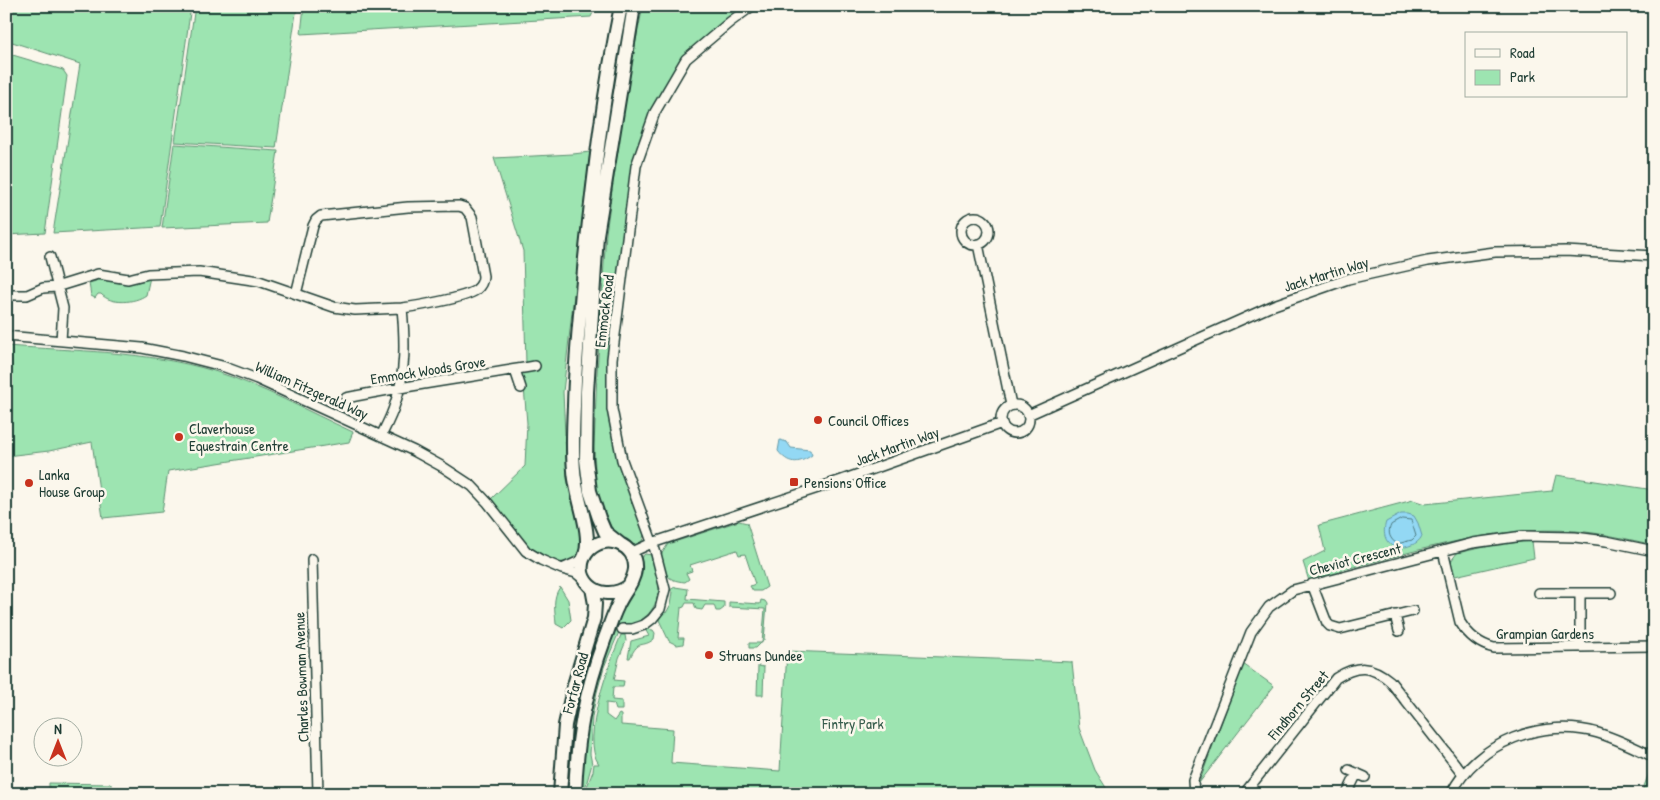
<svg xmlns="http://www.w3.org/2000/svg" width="1660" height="800" viewBox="0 0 1660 800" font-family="'Patrick Hand',sans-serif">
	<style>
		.green { fill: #9de4b1; stroke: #5e9072 }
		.water { fill: #93d8f4; stroke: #659aa7 }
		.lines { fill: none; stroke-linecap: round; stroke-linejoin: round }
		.shore { stroke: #4d7b81; stroke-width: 1 }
		.minor-casing { stroke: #1f3d34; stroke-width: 12 }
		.highway-casing { stroke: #1f3d34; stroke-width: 16 }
		.minor { stroke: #fbf7ec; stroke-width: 9 }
		.highway { stroke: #fbf7ec; stroke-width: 12 }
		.poi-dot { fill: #c8321e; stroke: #fbf7ec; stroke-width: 2 }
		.labels { text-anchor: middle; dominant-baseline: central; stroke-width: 5; stroke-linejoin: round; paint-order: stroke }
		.street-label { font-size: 15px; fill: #1f3d34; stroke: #fbf7ec }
		.poi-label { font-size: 15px; fill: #1f3d34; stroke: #fbf7ec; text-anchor: start }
		.park-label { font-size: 15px; fill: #385e4d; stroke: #fbf7ec }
	</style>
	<rect width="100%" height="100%" fill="#fbf7ec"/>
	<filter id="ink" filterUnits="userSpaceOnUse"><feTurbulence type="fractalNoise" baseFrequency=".02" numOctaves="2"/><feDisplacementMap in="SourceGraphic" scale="10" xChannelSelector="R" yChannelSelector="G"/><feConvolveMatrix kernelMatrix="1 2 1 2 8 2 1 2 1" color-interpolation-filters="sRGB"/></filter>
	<g filter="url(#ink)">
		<!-- green -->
		<path class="green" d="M6,6H191L160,227L53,233L80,64L6,40Z
			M195,6H297L276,148L175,142Z
			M304,6H596L591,17L301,34Z
			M643,6H744L727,19L697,46L636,154L609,410L632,498L644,535L641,544L631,548L615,535L596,495L594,447L597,373L606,233L627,84Z
			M6,53L63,70L67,76L45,233L6,235Z
			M174,144L278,151L267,223L162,228Z
			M590,152L563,392L567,479L580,531L581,551L573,560L558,563L531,549L491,499L525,466L527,423L524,387L521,377L526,364L523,251L494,158L573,154Z
			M150,277L146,295C135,303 111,305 101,294H98L95,298L91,296L89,283L96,281L98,278Z
			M6,346C76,351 146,351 214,371C262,386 307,411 353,432L349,442L168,471L162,512L103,518L92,442L49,451L6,456Z
			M1556,475L1654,490V545C1628,539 1601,533 1575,531C1495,525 1418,551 1342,570L1335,575L1309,581L1303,562L1325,551L1319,525L1413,500L1425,504L1552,491Z
			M739,521L747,523L767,587L761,591H753L750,586L755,584L745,554L739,555L737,550L690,565L692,571L686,573L689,579L685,582C664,580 666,574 661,555L668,544Z
			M1532,541L1534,558L1455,576L1451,561L1457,553L1499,544Z
			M645,554L652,555C655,565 660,577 659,586C659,607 644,625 622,625L604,667L597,692L592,717L590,754L592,764L584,792H585L593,771L594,764H599C580,739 610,662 621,635H625L626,641L619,658L614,680L624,681L623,687H613L612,700L622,701V710H616L614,704L606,703V715L614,721L619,714L621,715V725L673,729L671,763L780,771L787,651L1072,662L1079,728L1095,770L1110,794H580L582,749L600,665L617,621L638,581L639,559Z
			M560,587L568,600L571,620L563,628L556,624C555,610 552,598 560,587Z
			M675,587L688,589L687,599L724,602V608L720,611H716L714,605H705L702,610L696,609L694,603H686L684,607L681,608L678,638H684L683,644L677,645L669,641L659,620L663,611L666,613L671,604L673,592L670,590Z
			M761,600L765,601L767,604L764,640L756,648H749V643H762L765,609L729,607V602L760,604Z
			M645,629L653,630L655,633L654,639C642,649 639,638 630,658H628L631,641L649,636Z
			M1243,664L1274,686L1199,783Z
			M758,666L764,667L763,695H757Z
			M1653,763L1654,794H1641Z
			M49,783L111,784L112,794H49Z"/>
		<!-- water -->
		<path class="water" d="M780,440L787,442L791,448L810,450L812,455C798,465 788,464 778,451Z
			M1401,514H1408L1414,516L1418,523L1422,536C1417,546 1407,546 1398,549C1385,544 1382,534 1386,522Z"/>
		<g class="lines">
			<!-- shore -->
			<path class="shore" d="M1402,519L1411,520L1416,536L1412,540L1397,544C1390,539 1387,533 1391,525Z"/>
			<defs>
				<path id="minor" d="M961 231a14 14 0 1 1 28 0a14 14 0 1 1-28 0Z
					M978,244L1011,405
					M50,257L63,308L61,341
					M296,294L313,226L316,220L321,216L408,207L459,206L465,208L472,217L483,276C483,282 481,286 476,290C465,298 418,306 402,308
					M6,295H27L43,288L56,287L98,274L128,279L148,274L199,272L259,281L334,307L355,310L402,308C405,340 406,373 395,404C392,415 386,426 381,436
					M6,336L142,348L183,356L222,366L257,379L414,451L443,467L472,486L488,503L526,551L541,560L562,569
					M515,370L521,388
					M346,398C409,385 472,377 535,366
					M1001 419a14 14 0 1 1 28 0a14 14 0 1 1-28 0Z
					M1028,415L1274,305L1348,279L1428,261L1495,252L1565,251L1654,256
					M1443,551L1460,622C1468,635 1478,644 1494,648L1654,646
					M630,553L652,543L842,480L1002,423
					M312,559L318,794
					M584,559L562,569L576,573L586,581
					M1312,584L1327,623L1330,626L1340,629L1413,611
					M1539,593H1611
					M1580,593V647
					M1395,615L1399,631
					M622,629H632L644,625L652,619L660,609L665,589L655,550L622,460L612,409V359L636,166L655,112L686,59L730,22L752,6
					M1349,770L1365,777
					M1194,794L1193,780L1251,632L1269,607L1293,590L1473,543L1523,536L1575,537L1606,541L1654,551
					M1244,794L1336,678C1357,665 1371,665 1390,681L1463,774
					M1347,794L1357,773
					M1451,794C1477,742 1543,717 1598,733C1617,739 1636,748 1654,757"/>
				<path id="highway" d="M620,544L605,532L599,518L590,491L586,459L587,392L597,235L634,6
					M585,555C593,533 575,496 574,470C572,449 573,427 574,406C575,356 581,307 585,258C594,174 604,89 621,6
					M560,794L565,725L574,685L594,618L595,604L592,588
					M575,794C577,737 585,692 605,638C609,628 612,617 617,607C622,594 634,583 635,569C637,545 606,532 589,550C567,574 598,608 629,586"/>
			</defs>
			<!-- minor casing -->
			<use href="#minor" class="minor-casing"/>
			<!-- highway casing -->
			<use href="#highway" class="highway-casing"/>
			<!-- minor -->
			<use href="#minor" class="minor"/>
			<!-- highway -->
			<use href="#highway" class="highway"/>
		</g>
	</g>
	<!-- markers -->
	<g class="poi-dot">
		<circle cx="818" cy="420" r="5"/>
		<circle cx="179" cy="437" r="5"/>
		<rect x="789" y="477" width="10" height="10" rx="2.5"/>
		<circle cx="29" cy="483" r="5"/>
		<circle cx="709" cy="655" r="5"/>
	</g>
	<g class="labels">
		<!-- street labels -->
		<g class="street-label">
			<text transform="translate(1326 274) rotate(-17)">Jack Martin Way</text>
			<text transform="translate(604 311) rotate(-83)">Emmock Road</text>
			<text transform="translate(428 370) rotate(-9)">Emmock Woods Grove</text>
			<text transform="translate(312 390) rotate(24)">William Fitzgerald Way</text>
			<text transform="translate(897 446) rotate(-20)">Jack Martin Way</text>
			<text transform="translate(1355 559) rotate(-14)">Cheviot Crescent</text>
			<text x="1545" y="633">Grampian Gardens</text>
			<text transform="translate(301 677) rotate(-92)">Charles Bowman Avenue</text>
			<text transform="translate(575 683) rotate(-75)">Forfar Road</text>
			<text transform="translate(1298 705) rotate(-50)">Findhorn Street</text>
		</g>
		<!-- poi labels -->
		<g class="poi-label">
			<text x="828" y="420">Council Offices</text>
			<text x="189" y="428">Claverhouse<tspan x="189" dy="17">Equestrain Centre</tspan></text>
			<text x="39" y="474">Lanka<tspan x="39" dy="17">House Group</tspan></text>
			<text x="804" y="482">Pensions Office</text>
			<text x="719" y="655">Struans Dundee</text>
		</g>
		<!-- park labels -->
		<g class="park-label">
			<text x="853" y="723">Fintry Park</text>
		</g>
	</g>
	<!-- margin -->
	<rect width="1660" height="800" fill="none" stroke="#fbf7ec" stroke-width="25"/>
	<rect x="12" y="12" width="1635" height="775" fill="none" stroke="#1f3d34" stroke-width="2" filter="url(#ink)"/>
	<!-- legend -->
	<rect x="1465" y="32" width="162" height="65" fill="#fbf7ec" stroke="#a3ada2"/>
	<rect x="1475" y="49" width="25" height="8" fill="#fbf7ec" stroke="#a3ada2"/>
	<text x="1510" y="58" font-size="15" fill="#1f3d34">Road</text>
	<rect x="1475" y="70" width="25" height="15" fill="#9de4b1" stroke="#a3ada2"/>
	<text x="1510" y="82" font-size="15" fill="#1f3d34">Park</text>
	<!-- north arrow -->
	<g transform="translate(58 742)"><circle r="24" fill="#fbf7ec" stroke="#a3ada2"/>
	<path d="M0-4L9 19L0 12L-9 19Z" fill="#c8321e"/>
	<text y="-8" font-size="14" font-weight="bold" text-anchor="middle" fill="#1f3d34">N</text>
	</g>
</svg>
